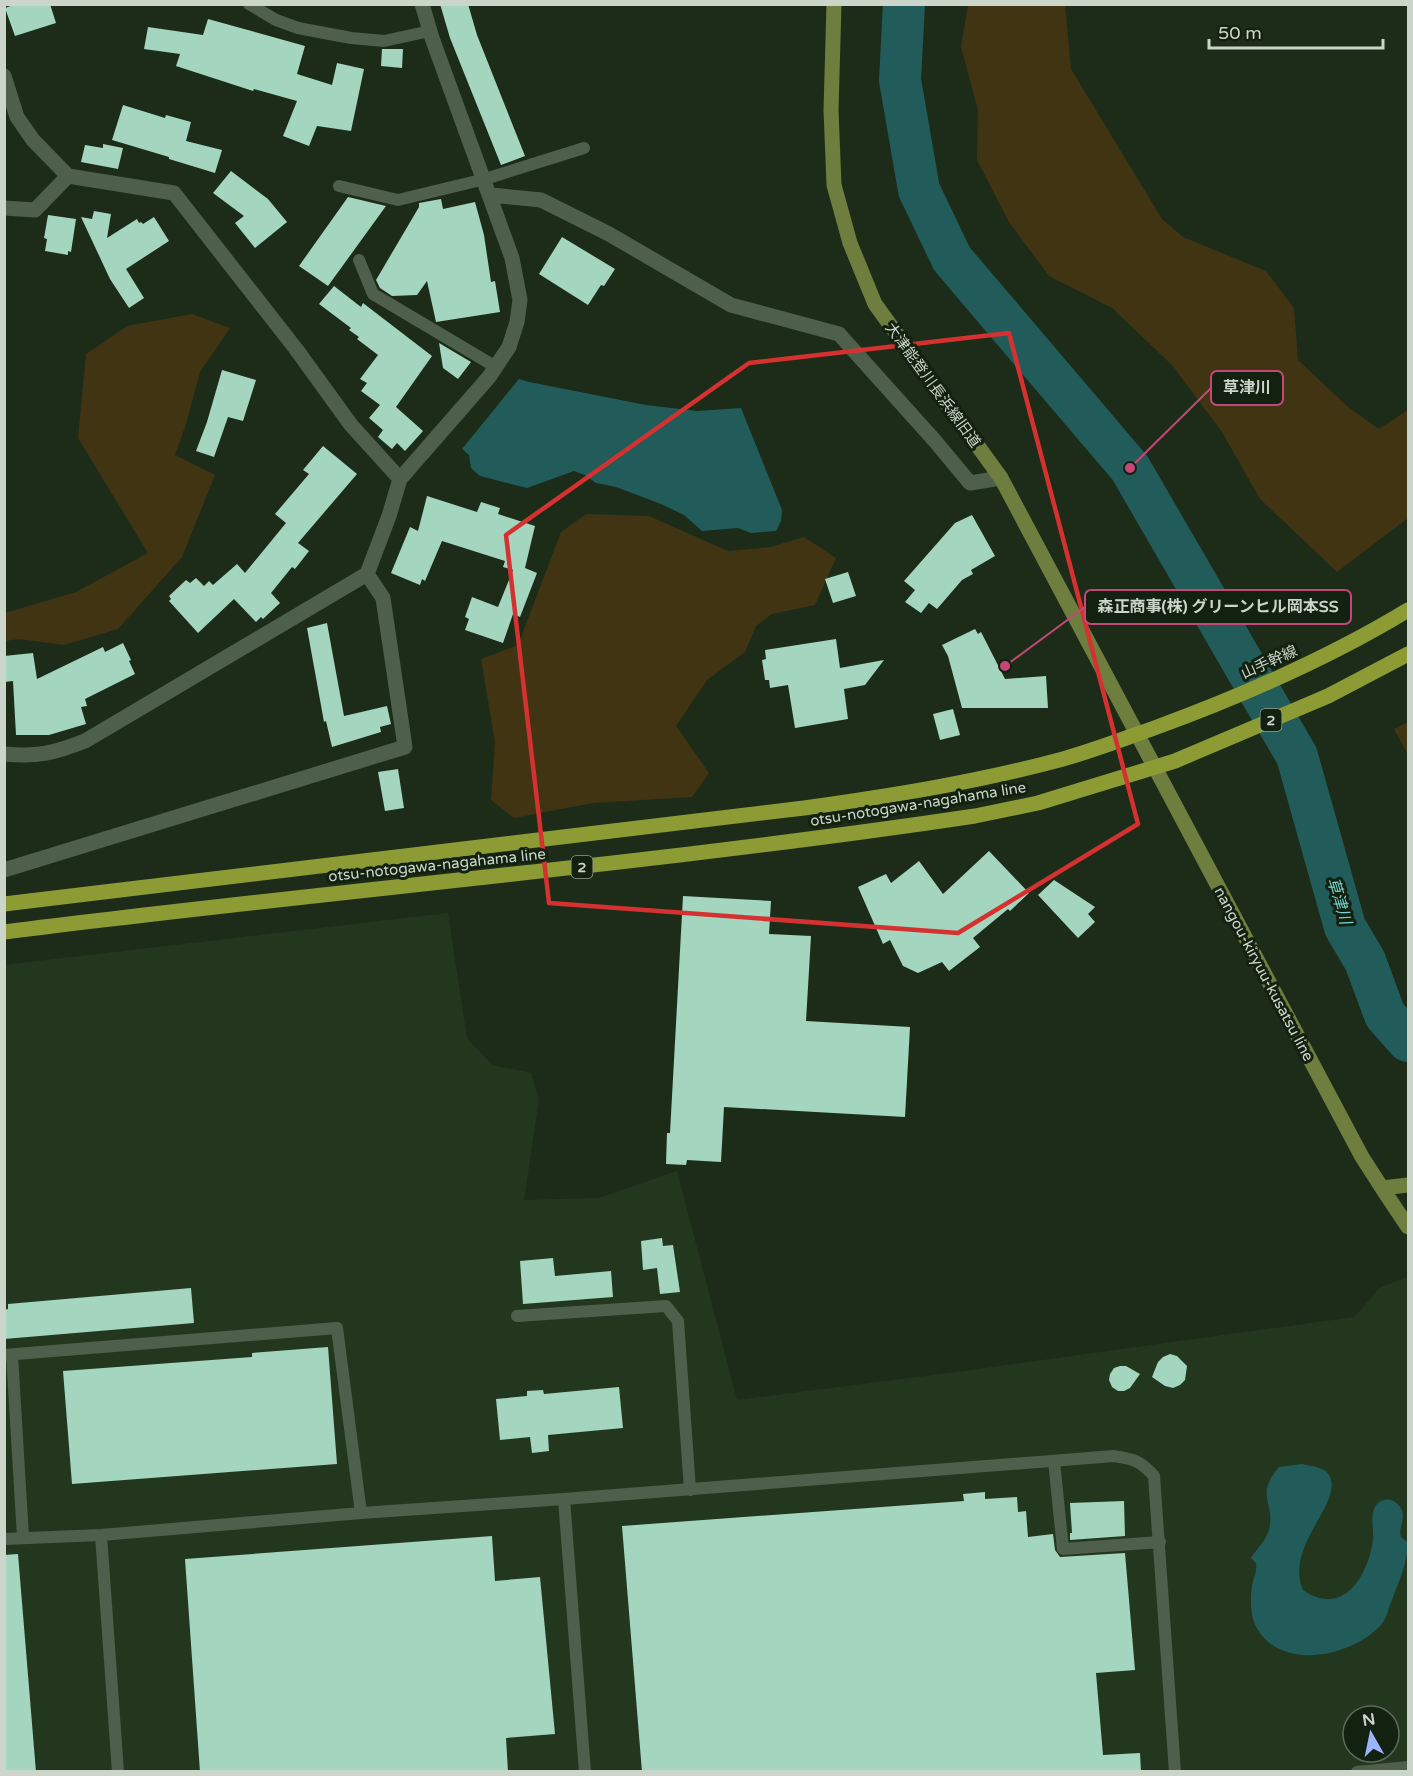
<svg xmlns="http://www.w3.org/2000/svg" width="1413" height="1776" viewBox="0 0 1413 1776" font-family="'Varela Round','Noto Sans JP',sans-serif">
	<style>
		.built { fill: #23371f; fill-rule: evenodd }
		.green { fill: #413413 }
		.water { fill: #215c5a }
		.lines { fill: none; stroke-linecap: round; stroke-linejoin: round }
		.river { stroke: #215c5a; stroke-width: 42 }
		.building { fill: #a3d5bf }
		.lane { stroke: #4e604b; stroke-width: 12 }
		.street { stroke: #4e604b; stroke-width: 15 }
		.secondary { stroke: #6e7e3f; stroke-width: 15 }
		.primary { stroke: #8d9b34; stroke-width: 15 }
		.marked { fill: none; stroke: #d53130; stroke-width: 4.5; stroke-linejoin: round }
		.labels { text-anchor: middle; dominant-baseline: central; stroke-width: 6; stroke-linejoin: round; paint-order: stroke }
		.shield { fill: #132210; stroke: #949f92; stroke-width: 1.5 }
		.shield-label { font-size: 14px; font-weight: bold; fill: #cbd5c9 }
		.street-label { font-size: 15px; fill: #cbd5c9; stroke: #132210 }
		.water-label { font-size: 16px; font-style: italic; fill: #76d5d0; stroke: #132210 }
		.leader { fill: none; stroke: #c44776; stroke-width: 2 }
		.callout-dot { fill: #c44776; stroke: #132210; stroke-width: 2 }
		.callout { fill: #132210; stroke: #c44776; stroke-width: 2 }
		.callout-label { font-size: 16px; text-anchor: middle; font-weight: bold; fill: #cbd5c9 }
	</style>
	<rect width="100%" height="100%" fill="#1d2c19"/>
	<!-- built -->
	<path class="built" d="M448,913L467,1038L492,1065L531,1073L539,1099L524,1200L599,1198L677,1171L737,1400L950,1373L1354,1317L1381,1287L1408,1277V1771H5L4,965ZM1353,1716H1389V1752H1353Z"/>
	<!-- green -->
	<path class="green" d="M968,5H1065L1071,69L1162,219L1183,237L1266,271L1294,308L1298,360L1348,407L1379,429L1408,410V518L1337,572L1260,499L1222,432L1173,366L1112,308L1049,276L1009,222L977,160L978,110L961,47Z
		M192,314L230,328L200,372L186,424L175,455L215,475L182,557L118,629L64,645L19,639L5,641V613L76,592L148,553L78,438L86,354L127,326Z
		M586,514L649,516L728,551L771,547L804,537L836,558L815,605L772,614L756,626L745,652L707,680L676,726L709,773L692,797L593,803L514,818L491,800L495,742L481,659L518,645L561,532Z
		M1408,722V755L1394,729Z"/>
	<!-- water -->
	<path class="water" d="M519,379L529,382L646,405L697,411L741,408L782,510L781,521L776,531L751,533L738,528L702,531L684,515L661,504L616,487L596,483L585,475L574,471L527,488L480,476L471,468L469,455L462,449Z
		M1302,1464C1311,1466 1326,1467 1330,1477C1342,1504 1284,1547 1303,1590C1343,1618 1368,1576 1373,1540C1374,1530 1370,1516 1375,1507C1379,1500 1388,1497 1395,1502C1411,1513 1397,1527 1401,1537C1403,1539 1406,1541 1408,1543C1407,1565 1399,1580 1392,1600C1388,1609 1387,1618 1381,1625C1351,1658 1275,1673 1254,1622C1250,1611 1250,1593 1253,1581C1255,1574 1257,1571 1256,1563L1251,1558C1257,1549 1266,1540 1269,1530C1276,1503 1254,1496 1279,1467Z"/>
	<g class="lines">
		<!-- river -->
		<path class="river" d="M904,4L900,80L919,190L952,259L1130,468L1297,756L1345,927L1365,961L1385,1015L1408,1041"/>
	</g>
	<!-- building -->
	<path class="building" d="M16,4H50L56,23L15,36L5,8Z
		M440,4H468L477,35L525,156L501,165L450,38Z
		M208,19L305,46L297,74L332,85L337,63L364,69L351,131L317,126L309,146L283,136L297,101L254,89L253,91L176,66L180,54L144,49L148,27L203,35Z
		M382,49H403L402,68L381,66Z
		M123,105L165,118L166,115L191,122L186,141L222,150L215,173L169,159V157L112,140Z
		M103,144L123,148L118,169L81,162L85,145L103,148Z
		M231,171L268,199L287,222L255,248L235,223L244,216L213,193Z
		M348,197L386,206L328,286L299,266Z
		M441,199L443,209L475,202L484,235L491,282L495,281L500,312L436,322L427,281L417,295L392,296L380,288L376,280L419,207V203Z
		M94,211L111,214L107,238L137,219L139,223L141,222L143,224L154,217L169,241L126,269L144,298L129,308L110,279L81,217L92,219Z
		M48,215L76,219L71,252L68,251V255L45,251L47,239L44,238Z
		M562,237L615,269L604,286L601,285L588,305L539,274Z
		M334,286L361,307L363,303L432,356L396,407L423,431L405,451L397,443L392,449L378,437L383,430L369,418L380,405L361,391L367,383L360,379L378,355L357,339L359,337L349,330L351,328L319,304Z
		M439,343L471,362L458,379L443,368Z
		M222,370L256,380L243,421L228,417L214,457L196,451L207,422Z
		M323,446L357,474L298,543L309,551L295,569L292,567L271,593L280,603L263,619L261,617L256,622L234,599L198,633L169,601L171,599L169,596L186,580L190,583L196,578L204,586L209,581L213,585L237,564L245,573L286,523L275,514L309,474L303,470Z
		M427,496L477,512L481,502L500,508L498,514L535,526L525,568L537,573L520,617L513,614L503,643L465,630L469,619L465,617L472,597L498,607L513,570L503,567L505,561L442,541L425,581L422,579L420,585L391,573L410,527L418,531Z
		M972,515L995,556L971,570L973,574L962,580L937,609L929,603L921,613L905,602L915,590L904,581L955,523Z
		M848,572L856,596L833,603L825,579Z
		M327,623L344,716L387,706L391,724L380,727L381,732L332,747L326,721L324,722L307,628Z
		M975,629L978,634L981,632L1005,679L1046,676L1048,708H962L948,656L942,645Z
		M836,639L840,668L884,660L865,685L844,689L848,719L795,728L788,685L770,688L769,680H765L762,660L766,659L765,650Z
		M123,643L131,660L129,661L135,674L85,699L87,706L81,707L86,724L49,735H16L13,681L4,682V656L33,653L37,679L103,647L105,652Z
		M953,709L960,735L940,740L933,714Z
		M398,769L404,808L385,811L378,772Z
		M989,851L1029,893L1010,911L1008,909L973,938L980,947L949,971L942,962L918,973L903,966L890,940L883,944L858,887L886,874L891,883L919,861L943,894Z
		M1054,880L1095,907L1088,914L1095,922L1078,938L1038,895Z
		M683,896L771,901L769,934L811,936L806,1021L910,1027L905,1117L724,1107L721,1162L687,1160L686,1165L666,1164L667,1133H670Z
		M662,1238L663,1246L673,1245L680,1292L660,1294L657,1268L643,1270L641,1241Z
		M553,1258L555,1276L611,1271L613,1297L523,1304L520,1261Z
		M191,1288L194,1323L4,1339V1310L8,1309V1304Z
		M328,1347L337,1464L72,1484L63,1371L252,1357V1353Z
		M1170,1354L1177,1356L1187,1366L1185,1380L1180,1385L1173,1388L1165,1386L1152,1377L1158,1362L1163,1357Z
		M1120,1366H1126L1140,1374L1130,1388L1124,1391H1118L1112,1387L1109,1380L1110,1374L1114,1368Z
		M619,1387L623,1428L548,1435L549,1451L532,1453L530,1437L500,1440L496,1399L527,1396V1391L543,1390L544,1394Z
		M985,1492V1499L1017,1497L1018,1512L1026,1511L1028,1537L1053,1534L1055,1550L1060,1557L1125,1553L1135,1670L1096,1673L1103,1755L1140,1753L1141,1772H642L622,1526L964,1501L963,1494Z
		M1124,1501L1125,1536L1070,1540V1533H1072L1070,1503Z
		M492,1536L495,1581L540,1577L555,1734L506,1738L508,1772H200L185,1559Z
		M18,1554L36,1772H4V1555Z"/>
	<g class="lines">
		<!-- lane -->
		<path class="lane" d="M249,4L276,20L298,28L351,38L384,41L430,31
			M339,186L398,200L485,179L584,148
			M359,260L373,294L496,367
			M517,1316L666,1306L678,1321L690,1490
			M4,1355L337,1328L361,1513
			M12,1355L23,1537
			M1054,1461L1063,1549L1160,1542
			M564,1499L585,1772
			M101,1535L118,1772
			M4,1539L101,1535L361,1513L564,1499L1114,1456C1133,1459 1140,1460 1154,1476L1175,1772
			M1357,1772L1408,1767"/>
		<!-- street -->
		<path class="street" d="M4,76L17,117L33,140L68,176L174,193L296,349L351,425L400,479
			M491,195L541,200L609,234L731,305L839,334L935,441L970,483L1001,478
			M4,208L35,210L68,176
			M4,754C39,757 54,753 85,741L367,574L389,516L400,479L489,377L509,347L517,322L520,300L512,258L432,38L422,4
			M4,870L405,747L383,598L367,574"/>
		<!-- secondary -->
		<path class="secondary" d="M834,4L831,110L834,185L850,243L875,304L1001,478L1362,1157L1382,1188L1408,1185
			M1382,1188L1408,1227"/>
		<!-- primary -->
		<path class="primary" d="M4,904L804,808C890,796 978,782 1063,759C1095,750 1126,738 1157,727C1244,695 1329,658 1408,610
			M4,932C328,891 653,864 975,816L1038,803L1175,761L1328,696L1408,654"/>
	</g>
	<!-- marked area -->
	<path class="marked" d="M1009,333L1138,824L958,933L549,903L506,535L749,363Z"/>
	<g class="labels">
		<!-- shield labels -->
		<g class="shield">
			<rect x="1260.5" y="709" width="21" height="22" rx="4.5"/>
			<rect x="571.5" y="856" width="21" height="22" rx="4.5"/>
		</g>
		<g class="shield-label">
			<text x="1271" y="720">2</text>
			<text x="582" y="867">2</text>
		</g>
		<!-- street labels -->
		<g class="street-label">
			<text transform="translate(933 385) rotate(54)">大津能登川長浜線旧道</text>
			<text transform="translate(1269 662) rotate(-24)">山手幹線</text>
			<text transform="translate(918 804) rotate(-9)">otsu-notogawa-nagahama line</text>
			<text transform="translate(437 865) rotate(-6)">otsu-notogawa-nagahama line</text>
			<text transform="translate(1264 974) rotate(62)">nangou-kiryuu-kusatsu line</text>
		</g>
		<!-- water labels -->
		<g class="water-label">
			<text transform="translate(1339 901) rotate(73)">草津川</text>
		</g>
	</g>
	<!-- callouts -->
	<path class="leader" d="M1130 468L1211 388M1005 666L1085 607"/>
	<g class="callout-dot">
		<circle cx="1130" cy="468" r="6"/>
		<circle cx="1005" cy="666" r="6"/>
	</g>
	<g class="callout">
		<rect x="1211" y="371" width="72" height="34" rx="6"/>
		<rect x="1085" y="590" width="266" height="34" rx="6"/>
	</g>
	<g class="callout-label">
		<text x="1247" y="393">草津川</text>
		<text x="1218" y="612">森正商事(株) グリーンヒル岡本SS</text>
	</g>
	<!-- border -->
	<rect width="1413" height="1776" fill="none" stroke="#cbd5c9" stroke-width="12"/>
	<!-- north arrow -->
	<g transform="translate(1371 1734) rotate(351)"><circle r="28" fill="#132210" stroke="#5d6a5a" stroke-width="1.5"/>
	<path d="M0-4.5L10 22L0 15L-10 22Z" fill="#9ab5fd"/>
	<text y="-9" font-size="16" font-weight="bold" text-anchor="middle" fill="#cbd5c9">N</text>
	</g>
	<!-- scale -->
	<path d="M1209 39v9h174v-9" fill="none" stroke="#cbd5c9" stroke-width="3"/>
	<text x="1218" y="39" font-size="18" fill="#cbd5c9" stroke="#132210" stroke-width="4.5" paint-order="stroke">50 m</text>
</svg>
